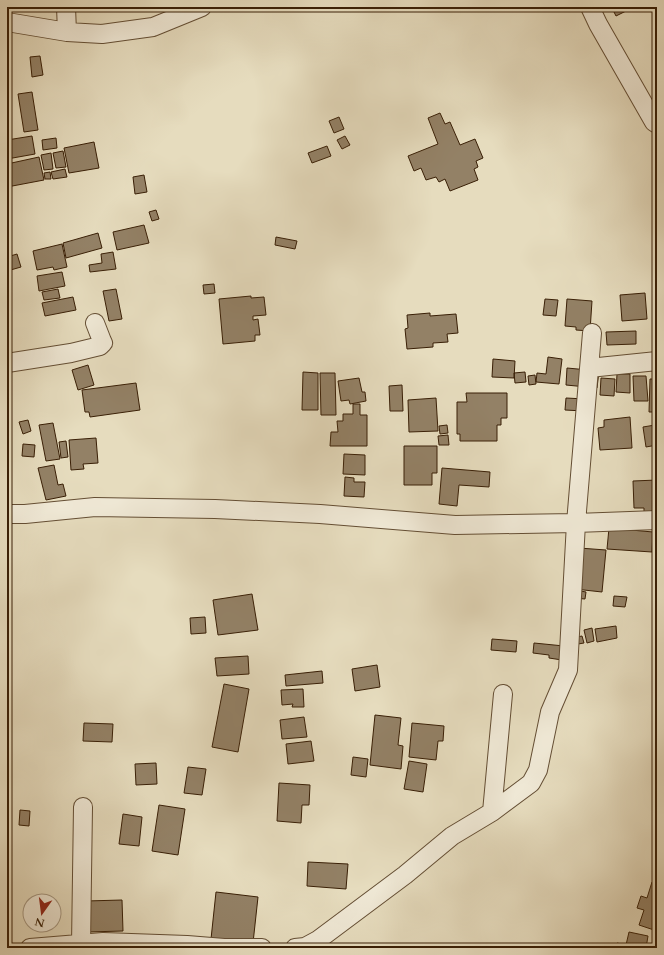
<svg xmlns="http://www.w3.org/2000/svg" width="664" height="955" viewBox="0 0 664 955" font-family="Cardo,serif">
	<style>
		.building { fill: #938166; stroke: #391f06 }
		.lines { fill: none; stroke-linecap: round; stroke-linejoin: round }
		.minor-casing { stroke: #644e34; stroke-width: 20 }
		.minor { stroke: #efe8d5; stroke-width: 18 }
	</style>
	<rect width="100%" height="100%" fill="#e6dcbe"/>
	<filter id="stains"><feTurbulence type="fractalNoise" baseFrequency=".005" numOctaves="4"/><feColorMatrix values="0 0 0 0 .2 0 0 0 0 .09 0 0 0 0 .02 0 0 0 .5 -.17"/></filter>
	<radialGradient id="worn" r=".72"><stop offset=".6" stop-color="#630" stop-opacity="0"/><stop offset="1" stop-color="#630" stop-opacity=".3"/></radialGradient>
	<!-- building -->
	<path class="building" d="M620,7H628L630,9L616,16L613,10Z
		M40,56L43,75L32,77L30,57Z
		M32,92L38,130L24,132L18,94Z
		M440,113L445,124L450,122L460,145L475,139L483,158L476,161L478,167L474,169L478,180L450,191L445,179L439,182L436,177L426,180L421,168L414,171L408,156L438,144L428,118Z
		M339,117L344,129L334,133L329,121Z
		M32,136L35,154L7,159V140Z
		M345,136L350,145L342,149L337,140Z
		M56,138L57,148L43,150L42,140Z
		M94,142L99,168L69,173L64,148Z
		M327,146L331,156L312,163L308,153Z
		M63,151L66,167L56,168L53,153Z
		M51,153L53,169L44,170L41,155Z
		M39,157L44,180L7,187V164Z
		M65,169L67,177L53,179L51,172Z
		M50,172L51,179H45L44,173Z
		M144,175L147,192L135,194L133,177Z
		M156,210L159,219L152,221L149,212Z
		M144,225L149,243L117,250L113,232Z
		M98,233L102,248L66,258L63,243Z
		M276,237L297,241L295,249L275,245Z
		M62,244L67,267L54,270L53,267L37,270L33,251Z
		M113,252L116,269L90,272L89,265L102,263L101,254Z
		M17,254L21,267L7,271V257Z
		M62,272L65,286L39,291L37,276Z
		M214,284L215,293L204,294L203,285Z
		M58,289L60,298L44,300L42,292Z
		M116,289L122,319L109,321L103,291Z
		M645,293L647,319L622,321L620,295Z
		M251,296V298L264,297L266,315L253,316V320L258,319L260,335H255V341L223,344L219,299Z
		M73,297L76,310L45,316L42,303Z
		M545,299L558,300L556,316L543,315Z
		M567,299L592,301L590,331L576,330V327L565,326Z
		M430,313V316L456,314L458,333L447,334L448,342L433,343V347L407,349L405,329L408,328L407,315Z
		M636,331V344L607,345L606,332Z
		M548,357L562,359L559,384L536,382L537,373L546,374Z
		M493,359L515,361L514,378L492,377Z
		M88,365L94,385L78,390L72,370Z
		M567,368L599,371L597,388L566,385Z
		M303,372L318,373V410H302Z
		M525,372L526,382L515,383L514,373Z
		M320,373H335L336,415H321Z
		M617,374H630V393L616,392Z
		M535,375L536,384L529,385L528,376Z
		M633,376H646L648,401H634Z
		M359,378L362,392H365L366,401L350,404L349,400L341,401L338,381Z
		M601,378L615,379L614,396L600,395Z
		M650,379H657V412H649Z
		M136,383L140,410L90,417L89,412H85L82,390Z
		M402,385L403,411H390L389,386Z
		M466,393H507V418H501V425H497V441H460V434H457V402H467Z
		M436,398L438,431L409,432L408,400Z
		M566,398L585,399L584,411L565,410Z
		M353,404H360V415H367V446H330L331,432H338L337,421H343V414H353Z
		M630,417L632,448L600,450L598,428L604,427V420Z
		M28,420L31,431L23,434L19,422Z
		M53,423L60,459L46,461L39,425Z
		M447,425L448,433L440,434L439,426Z
		M655,425L657,437V445L646,447L643,427Z
		M448,435L449,445H439L438,436Z
		M96,438L98,463L83,464L84,469L71,470L69,440Z
		M66,441L68,457L61,458L59,442Z
		M23,444L35,445L34,457L22,456Z
		M404,446H437V473H432V485H404Z
		M344,454L365,455V475L343,474Z
		M54,465L58,485L63,484L66,496L46,500L38,468Z
		M442,468L490,472L489,487L459,485L457,506L439,504Z
		M345,477L354,478V482H365L364,497L344,496Z
		M657,480V512H644V508H634L633,481Z
		M609,528L653,532L652,552L607,549Z
		M579,548L606,550L602,592L575,589Z
		M575,590L586,592L585,599L574,598Z
		M252,594L258,630L218,635L213,600Z
		M614,596L627,597L625,607L613,606Z
		M205,617L206,633L191,634L190,618Z
		M616,626L617,638L597,642L595,629Z
		M592,628L594,641L587,643L584,630Z
		M582,636L584,643L578,644L577,637Z
		M492,639L517,641L516,652L491,650Z
		M534,643L564,646L562,660L549,658V655L533,653Z
		M248,656L249,674L217,676L215,658Z
		M377,665L380,687L355,691L352,669Z
		M322,671L323,683L286,686L285,675Z
		M224,684L249,689L238,752L212,747Z
		M303,689L304,707H292L293,704L282,705L281,690Z
		M375,715L401,718L398,745L403,746L401,769L370,765Z
		M304,717L307,737L282,739L280,720Z
		M84,723L113,724L112,742L83,741Z
		M412,723L444,726L443,741H438L436,760L409,757Z
		M311,741L314,761L288,764L286,744Z
		M353,757L368,759L366,777L351,775Z
		M409,761L427,764L423,792L404,789Z
		M156,763L157,784L136,785L135,764Z
		M188,767L206,769L202,795L184,793Z
		M279,783L310,785L309,805H302L301,823L277,821Z
		M159,805L185,809L178,855L152,851Z
		M20,810L30,811L29,826L19,825Z
		M123,814L142,817L139,846L119,844Z
		M308,862L348,864L346,889L307,886Z
		M652,882L657,884V931L639,925L644,910L637,908L641,896L647,898Z
		M216,892L258,897L253,943L211,939Z
		M122,900L123,931L87,932L86,901Z
		M629,932L648,936L646,948H616L617,943L626,945Z"/>
	<g class="lines">
		<defs>
			<path id="minor" d="M66,7L67,32
				M590,7L598,24L654,122L657,124
				M7,22L67,32L102,34L153,27L202,7
				M7,363L71,353L100,346L103,343L102,341L95,323
				M589,368L657,361
				M7,514H25L95,507L215,509L320,514L455,525L576,523L657,520
				M492,812L503,694
				M81,944L83,807
				M30,948L103,942L187,945L224,948H262
				M295,948L305,947L318,940L405,875L452,836L492,812L531,783L538,770L550,712L568,670L576,523L592,333"/>
		</defs>
		<!-- minor casing -->
		<use href="#minor" class="minor-casing"/>
		<!-- minor -->
		<use href="#minor" class="minor"/>
	</g>
	<!-- margin -->
	<rect width="664" height="955" fill="none" stroke="#e6dcbe" stroke-width="24"/>
	<rect x="8" y="8" width="648" height="939" fill="none" stroke="#391f06" stroke-width="2"/>
	<rect x="12" y="12" width="640" height="931" fill="none" stroke="#391f06"/>
	<!-- north arrow -->
	<g transform="translate(42 913) rotate(194)"><circle r="19" fill="#efe8d5" stroke="#a69882"/>
	<path d="M0-3L7 15L0 10L-7 15Z" fill="#8f2418"/>
	<text y="-6" font-size="11" font-weight="bold" text-anchor="middle" fill="#391f06">N</text>
	</g>
	<rect width="100%" height="100%" filter="url(#stains)"/>
	<rect width="100%" height="100%" fill="url(#worn)"/>
</svg>
